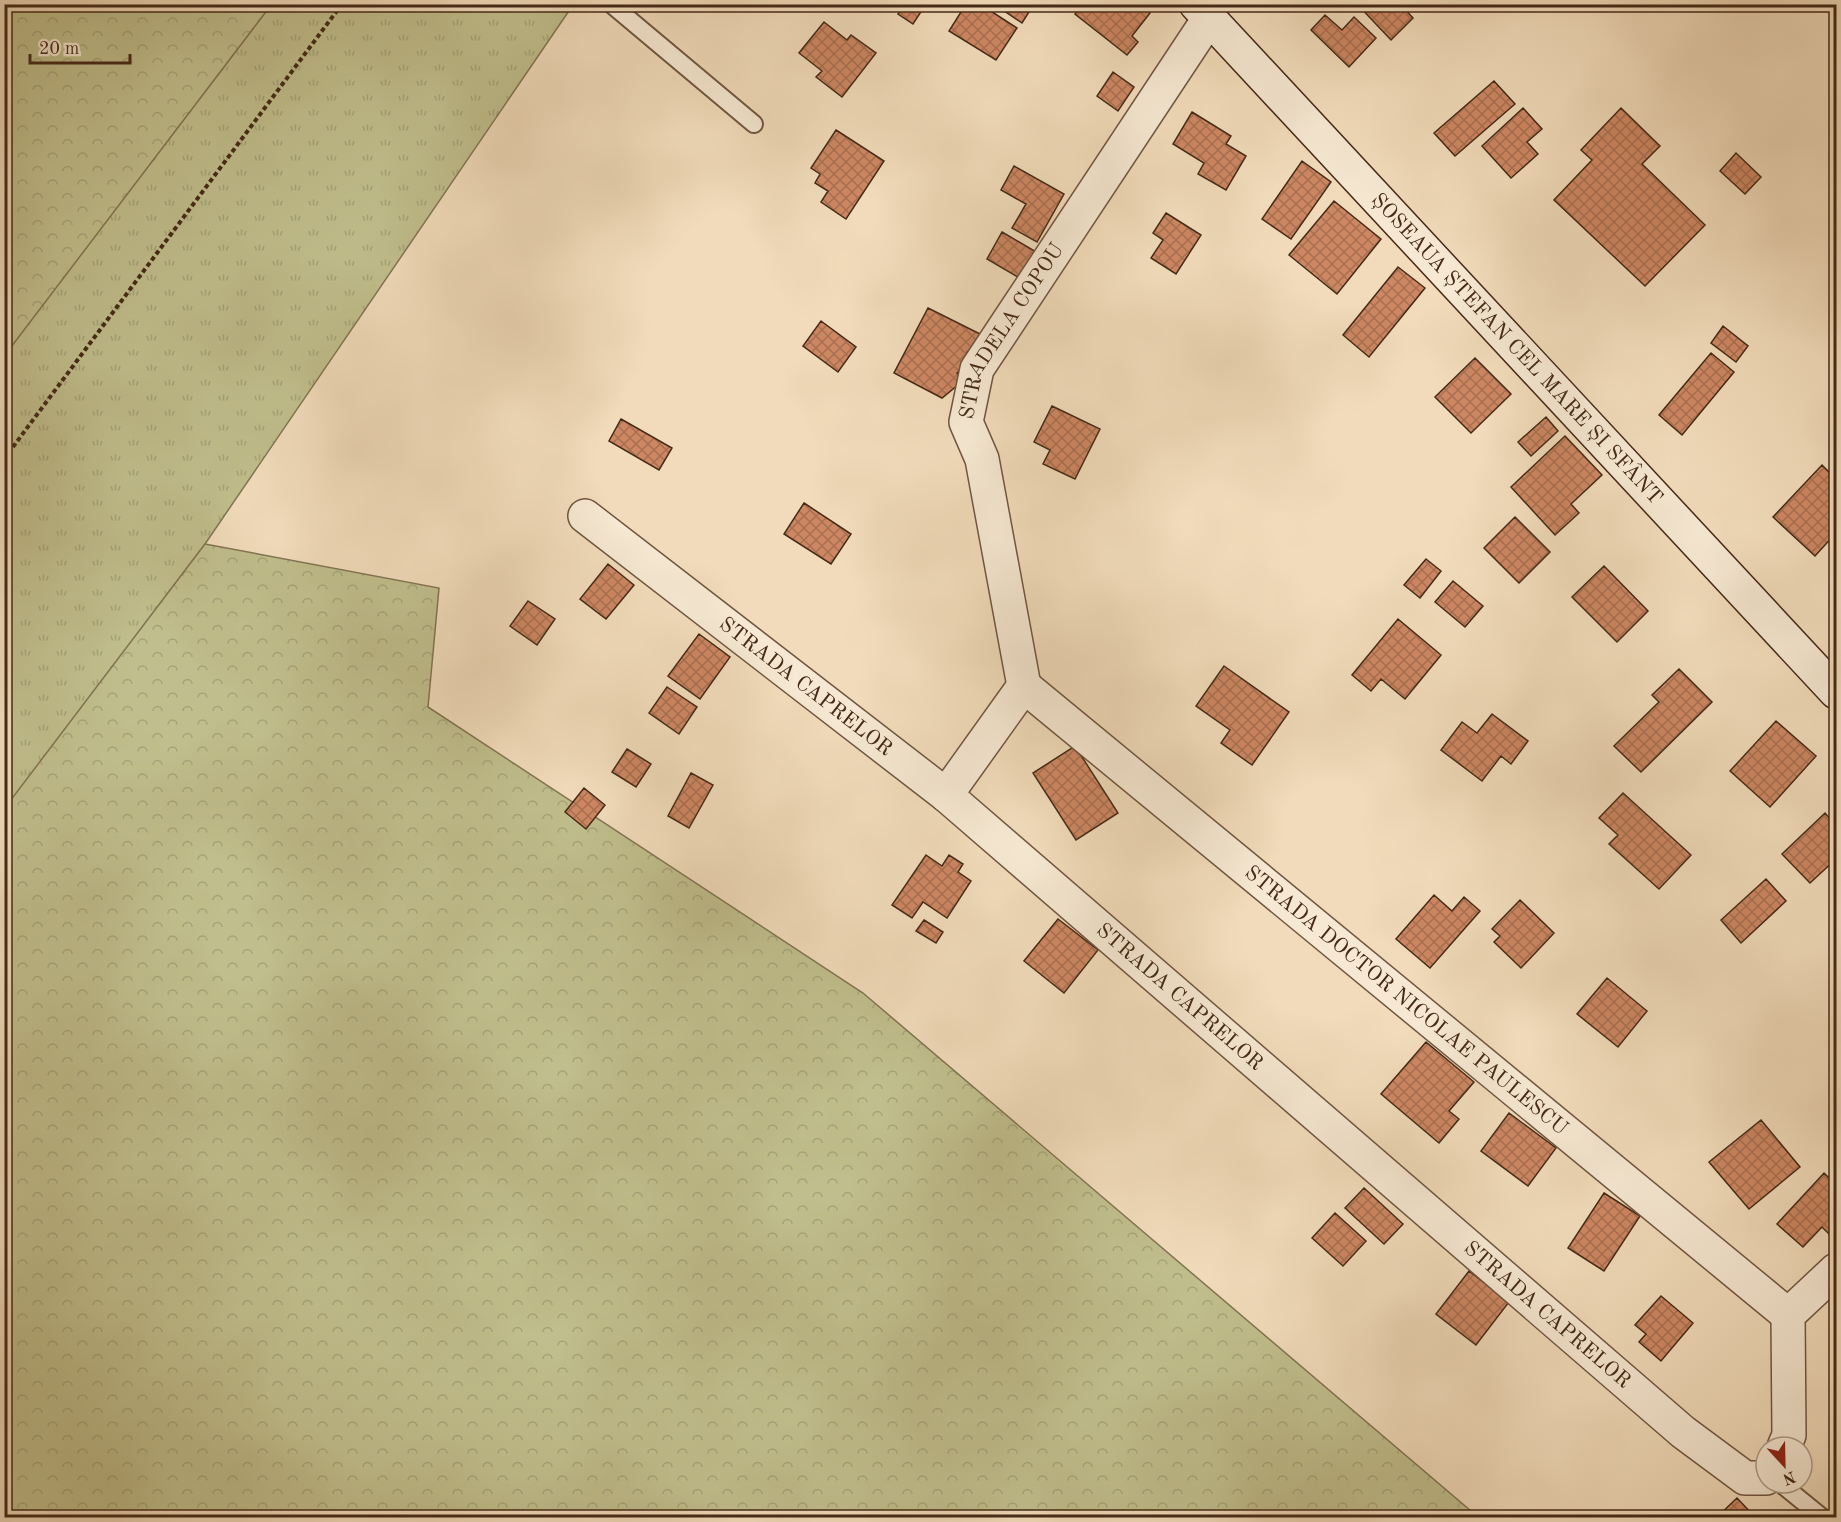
<svg xmlns="http://www.w3.org/2000/svg" width="1841" height="1522" viewBox="0 0 1841 1522" font-family="'Old Standard TT',serif">
	<style>
		.grass { fill: url(#grass-tufts); stroke: #827452; stroke-width: 1.5 }
		.forest { fill: url(#forest-crowns); stroke: #827452; stroke-width: 1.5 }
		.building { fill: url(#building-cross-hatch); stroke: #452a17; stroke-width: 1.5 }
		.lines { fill: none; stroke-linecap: round; stroke-linejoin: round }
		.lane-casing { stroke: #705640; stroke-width: 20 }
		.street-casing { stroke: #705640; stroke-width: 36 }
		.secondary-casing { stroke: #452a17; stroke-width: 36 }
		.path { stroke: #452a17; stroke-width: 4; stroke-dasharray: 4.5 3; stroke-linecap: butt }
		.lane { stroke: #f6e8d2; stroke-width: 16 }
		.street { stroke: #f6e8d2; stroke-width: 33 }
		.secondary { stroke: #f6e8d2; stroke-width: 33 }
		.labels { text-anchor: middle; dominant-baseline: central; stroke-width: 4.5; stroke-linejoin: round; paint-order: stroke }
		.street-label { font-size: 21px; fill: #452a17; stroke: #f6e8d2 }
	</style>
	<defs>
		<pattern id="grass-tufts" width="24" height="20" patternUnits="userSpaceOnUse" patternTransform="scale(1.5)"><rect width="24" height="20" fill="#c0be8c"/><path d="M3 7l-1-3M5 7V3M7 7l1-3M15 17l-1-3M17 17v-4M19 17l1-3" fill="none" stroke="#a6a378"/></pattern>
		<pattern id="forest-crowns" width="20" height="18" patternUnits="userSpaceOnUse" patternTransform="scale(1.5)"><rect width="20" height="18" fill="#c0be8c"/><path d="M2 6a3 3 0 1 1 6 0M12 15a3 3 0 1 1 6 0" fill="none" stroke="#a6a378"/></pattern>
		<pattern id="building-cross-hatch" width="8" height="8" patternUnits="userSpaceOnUse" patternTransform="scale(1.5)"><rect width="8" height="8" fill="#cd8762"/><path d="M0 0l8 8M0 8l8-8" fill="none" stroke="#a86f50"/></pattern>
	</defs>
	<rect width="100%" height="100%" fill="#f1dbba"/>
	<filter id="stains"><feTurbulence type="fractalNoise" baseFrequency=".00333" numOctaves="4"/><feColorMatrix values="0 0 0 0 .2 0 0 0 0 .09 0 0 0 0 .02 0 0 0 .5 -.17"/></filter>
	<radialGradient id="worn" r=".72"><stop offset=".6" stop-color="#630" stop-opacity="0"/><stop offset="1" stop-color="#630" stop-opacity=".3"/></radialGradient>
	<!-- grass -->
	<path class="grass" d="M271,5H573L205,544L5,809L4,355Z"/>
	<!-- forest -->
	<path class="forest" d="M5,4L271,5L5,355L4,5Z
		M205,544L439,588L428,707L863,993L1478,1517H5L4,809Z"/>
	<!-- building -->
	<path class="building" d="M905,4H926L913,24L898,14Z
		M966,4H980L1017,28L996,60L949,31Z
		M994,4H1034L1022,23Z
		M1082,4H1139L1150,13L1132,36L1138,42L1127,55L1075,14Z
		M1357,4H1400L1413,18L1391,40Z
		M1325,15L1342,30L1354,17L1376,38L1349,67L1311,30Z
		M824,22L847,40L851,35L876,53L842,97L816,77L822,71L799,53Z
		M1113,72L1134,87L1118,111L1097,96Z
		M1494,81L1515,104L1455,156L1434,133Z
		M1523,108L1542,129L1527,142L1538,154L1511,178L1482,146Z
		M1621,108L1660,146L1642,164L1705,225L1645,286L1554,200L1592,160L1581,150Z
		M1192,112L1231,136L1226,144L1246,156L1226,190L1198,174L1204,163L1173,144Z
		M836,130L884,161L846,219L821,202L828,191L815,183L820,174L811,168Z
		M1736,153L1761,177L1745,194L1720,171Z
		M1302,161L1331,182L1291,239L1262,219Z
		M1014,166L1064,194L1037,242L1012,228L1026,204L1001,190Z
		M1334,201L1381,239L1337,294L1289,255Z
		M1166,213L1201,235L1176,274L1151,258L1163,240L1153,233Z
		M1002,232L1038,253L1023,280L987,259Z
		M1398,267L1425,288L1369,357L1343,335Z
		M928,308L986,337L967,352L976,356L957,373L964,380L942,398L894,373Z
		M821,321L856,347L838,372L803,346Z
		M1723,326L1748,346L1736,362L1711,343Z
		M1711,353L1734,372L1682,435L1659,415Z
		M1475,358L1511,394L1471,433L1435,397Z
		M1052,406L1100,429L1075,479L1043,464L1050,450L1034,442Z
		M1546,417L1558,431L1531,456L1518,442Z
		M621,419L672,448L659,470L609,441Z
		M1565,436L1602,475L1571,504L1579,513L1555,535L1511,487Z
		M1822,465L1836,479V533L1815,556L1773,517Z
		M804,503L851,534L831,564L784,534Z
		M1515,517L1550,552L1519,583L1484,548Z
		M1426,559L1441,571L1420,598L1404,585Z
		M608,564L634,585L606,619L580,599Z
		M1604,566L1648,611L1617,642L1572,597Z
		M1453,581L1483,606L1465,627L1435,602Z
		M528,601L555,619L537,645L510,626Z
		M1398,619L1441,655L1405,699L1381,679L1371,691L1352,675Z
		M699,634L730,657L700,699L668,676Z
		M1224,666L1289,712L1252,765L1221,743L1230,730L1196,706Z
		M1679,669L1712,702L1641,772L1614,746L1659,702L1652,695Z
		M667,687L697,707L679,734L649,713Z
		M1492,714L1528,741L1511,764L1501,756L1482,781L1441,750L1462,722L1477,733Z
		M1776,721L1816,756L1770,807L1730,771Z
		M1075,746L1118,813L1076,840L1033,773Z
		M627,749L651,764L636,787L612,772Z
		M691,773L713,785L689,828L668,816Z
		M584,788L605,805L586,829L565,812Z
		M1623,793L1691,855L1659,889L1609,844L1618,835L1599,818Z
		M1825,813L1836,826V859L1810,883L1782,854Z
		M926,855L942,866L949,855L963,864L958,872L971,881L947,918L923,902L912,918L892,905Z
		M1766,879L1786,901L1741,943L1721,920Z
		M1434,895L1452,911L1464,897L1480,911L1430,968L1396,939Z
		M1520,900L1554,933L1521,968L1494,942L1500,936L1492,929Z
		M1058,919L1098,950L1064,993L1024,961Z
		M924,920L943,932L936,943L916,931Z
		M1607,978L1647,1011L1618,1047L1577,1014Z
		M1426,1042L1474,1082L1449,1111L1459,1119L1439,1143L1381,1094Z
		M1509,1113L1556,1148L1528,1186L1481,1151Z
		M1761,1120L1800,1167L1749,1209L1709,1162Z
		M1824,1173L1836,1185V1228L1830,1235L1822,1227L1803,1247L1777,1224Z
		M1364,1188L1403,1224L1384,1244L1345,1208Z
		M1604,1193L1640,1216L1604,1271L1568,1248Z
		M1335,1213L1366,1241L1343,1266L1312,1238Z
		M1469,1271L1509,1302L1476,1345L1436,1314Z
		M1661,1296L1693,1323L1661,1361L1639,1342L1646,1334L1635,1325Z
		M1737,1498L1756,1518H1716Z"/>
	<g class="lines">
		<defs>
			<path id="lane" d="M611,4L754,124
				M1780,1483L1823,1518"/>
			<g id="street">
				<path id="s1" d="M585,516L946,795L1683,1432L1745,1478H1766"/>
				<path id="s2" d="M1024,686L1788,1315"/>
				<path id="s3" d="M1024,686L982,459L966,422L977,369L1210,17"/>
				<path d="M946,795L1024,686"/>
				<path d="M1784,1447L1789,1435L1788,1315L1836,1270"/>
			</g>
			<g id="secondary">
				<path id="s4" d="M1196,4L1836,692"/>
			</g>
		</defs>
		<!-- lane casing -->
		<use href="#lane" class="lane-casing"/>
		<!-- street casing -->
		<use href="#street" class="street-casing"/>
		<!-- secondary casing -->
		<use href="#secondary" class="secondary-casing"/>
		<!-- path -->
		<path class="path" d="M4,459L342,4"/>
		<!-- lane -->
		<use href="#lane" class="lane"/>
		<!-- street -->
		<use href="#street" class="street"/>
		<!-- secondary -->
		<use href="#secondary" class="secondary"/>
	</g>
	<g class="labels">
		<!-- street labels -->
		<g class="street-label">
			<text stroke="none"><textPath href="#s3" startOffset="374">STRADELA COPOU</textPath></text>
			<text stroke="none"><textPath href="#s4" startOffset="471">ȘOSEAUA ȘTEFAN CEL MARE ȘI SFÂNT</textPath></text>
			<text stroke="none"><textPath href="#s1" startOffset="279">STRADA CAPRELOR</textPath></text>
			<text stroke="none"><textPath href="#s1" startOffset="765">STRADA CAPRELOR</textPath></text>
			<text stroke="none"><textPath href="#s2" startOffset="495">STRADA DOCTOR NICOLAE PAULESCU</textPath></text>
			<text stroke="none"><textPath href="#s1" startOffset="1251">STRADA CAPRELOR</textPath></text>
		</g>
	</g>
	<!-- margin -->
	<rect width="1841" height="1522" fill="none" stroke="#f1dbba" stroke-width="24"/>
	<rect x="6" y="6" width="1829" height="1510" fill="none" stroke="#452a17" stroke-width="3"/>
	<rect x="12" y="12" width="1817" height="1498" fill="none" stroke="#452a17" stroke-width="1.5"/>
	<!-- north arrow -->
	<g transform="translate(1784 1465) rotate(158)"><circle r="28" fill="#f6e8d2" stroke="#af9c87" stroke-width="1.5"/>
	<path d="M0-4.5L10 22L0 15L-10 22Z" fill="#8f2418"/>
	<text y="-9" font-size="16" font-weight="bold" text-anchor="middle" fill="#452a17">N</text>
	</g>
	<!-- scale -->
	<path d="M30 54v9h100v-9" fill="none" stroke="#452a17" stroke-width="3"/>
	<text x="39" y="54" font-size="18" fill="#452a17" stroke="#f6e8d2" stroke-width="4.5" paint-order="stroke">20 m</text>
	<rect width="100%" height="100%" filter="url(#stains)"/>
	<rect width="100%" height="100%" fill="url(#worn)"/>
</svg>
